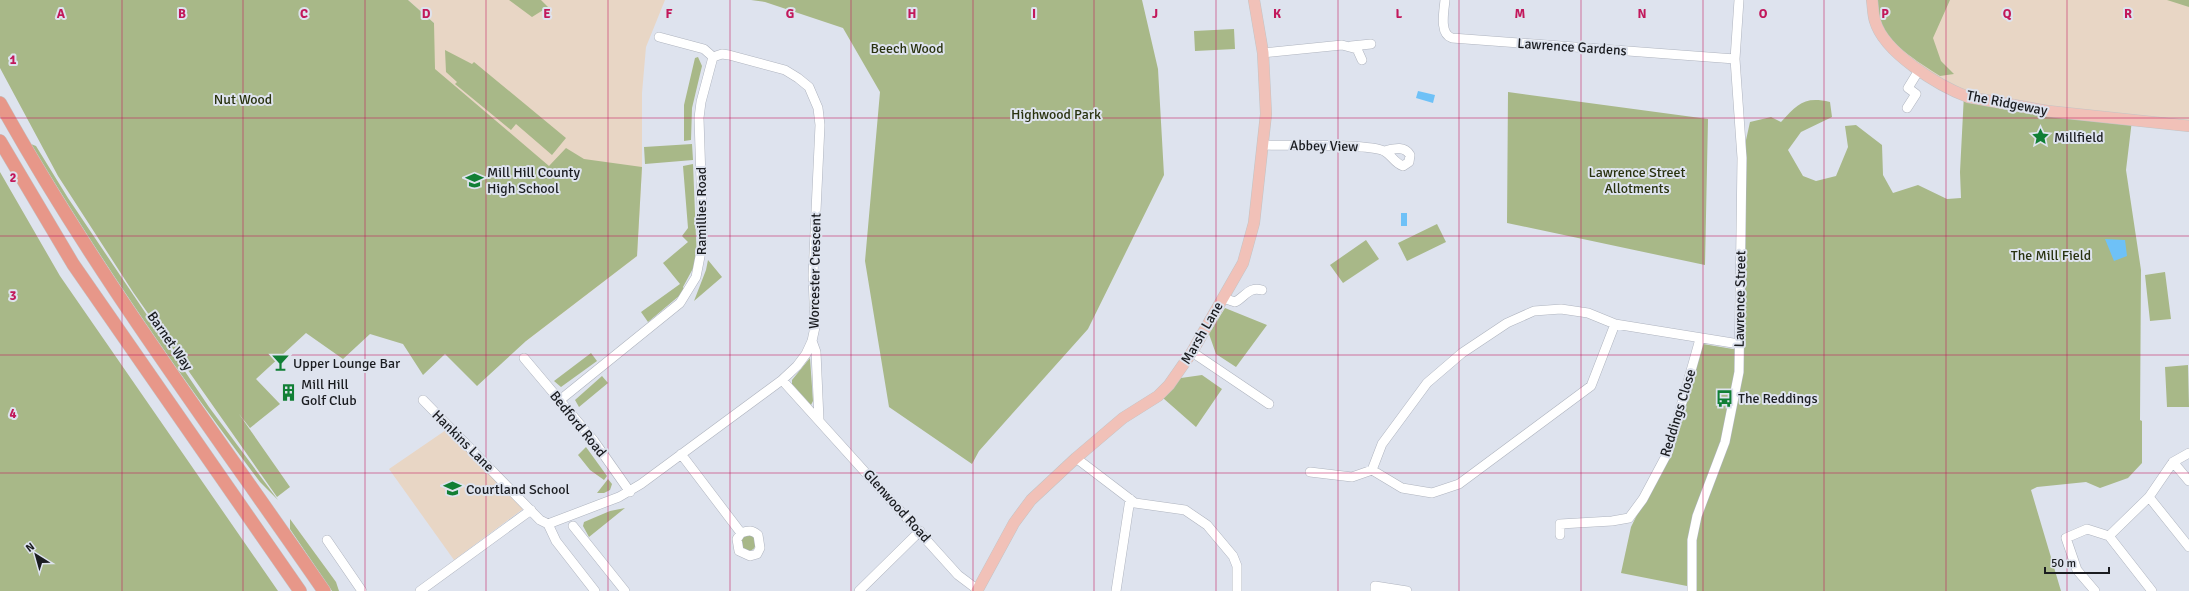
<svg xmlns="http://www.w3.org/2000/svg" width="2189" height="591" viewBox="0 0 2189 591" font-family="Signika,sans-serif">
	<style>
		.education { fill: #e8d6c5 }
		.green { fill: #a8b888 }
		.water { fill: #6ec1f7 }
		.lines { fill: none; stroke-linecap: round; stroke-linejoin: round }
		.minor-casing { stroke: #afb4bf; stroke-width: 10 }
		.major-casing { stroke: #c3c4c5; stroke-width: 12 }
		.highway-casing { stroke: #c3c4c5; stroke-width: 14 }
		.minor { stroke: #fff; stroke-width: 9 }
		.major { stroke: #f1c1b8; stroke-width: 11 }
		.highway { stroke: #e79789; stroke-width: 13 }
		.grid { fill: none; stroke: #c2185b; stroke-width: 1; stroke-opacity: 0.55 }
		.labels { text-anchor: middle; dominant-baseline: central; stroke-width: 4; stroke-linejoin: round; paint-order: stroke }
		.street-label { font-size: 14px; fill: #1a1c20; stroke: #dee3ee }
		.park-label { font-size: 14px; fill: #29320f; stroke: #dee3ee }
		.poi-label { font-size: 14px; fill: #1a1c20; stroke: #dee3ee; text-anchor: start }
		.grid-label { font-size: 13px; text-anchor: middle; font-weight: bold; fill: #c2185b; stroke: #dee3ee; stroke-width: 4; stroke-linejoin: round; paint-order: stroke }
	</style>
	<rect width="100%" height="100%" fill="#dee3ee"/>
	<!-- education -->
	<path class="education" d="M408,0H665L646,47L642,93V167L637,256L526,341L376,83L434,23Z
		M1872,0H2189V126L2047,111L1950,90L1883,36Z
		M446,430L523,509L454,560L389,469Z"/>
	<!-- green -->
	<path class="green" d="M0,0H408L434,23L435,69L549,166L566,148L584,159L642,167L637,256L526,341L477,386L445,354L423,375L403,344L370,334L343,359L306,333L256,379L280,404L250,428L239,414L290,487L277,497L133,292L58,176L0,68Z
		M509,0H541L548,7L532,17Z
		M751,0H1142L1158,69L1164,175L1088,329L979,451L972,464L889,407L865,261L880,92L843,28L765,2Z
		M1876,0H1950L1933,38L1941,61L1954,74L1940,76C1918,62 1887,43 1877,18C1875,13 1876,5 1876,0Z
		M2167,0H2189V7Z
		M1234,29L1235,49L1195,51L1194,31Z
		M445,50L472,64L474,62L566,138L552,155L516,124L511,130L455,84L457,82L446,72Z
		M698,57L702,66L692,108L691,140L684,141V105L695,58Z
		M1508,92L1708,119L1705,265L1507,223Z
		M1964,94L2132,120L2126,170L2141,270L2140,420L2142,421V463L2128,478L2100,488L2086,482L2037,487L2031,490L2061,591H1692V587L1621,573L1631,527L1669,450L1703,344L1739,350L1742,158L1750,122L1771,117L1781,122C1798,104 1804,96 1830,102L1832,117L1801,132L1788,150L1803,176L1816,181L1836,176L1848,147L1845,126L1856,125L1882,145L1883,175L1893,193L1918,185L1947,199L1961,198L1960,172Z
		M31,144L36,146L68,198L209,407L278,500L260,482C178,374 101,261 31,144Z
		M692,144L693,160L645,164L644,147Z
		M693,164L697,261L683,287L685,291L648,322L641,312L680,284L663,263L688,242L682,236L688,228L683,166Z
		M0,172L60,276L278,591H0Z
		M1437,224L1446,242L1407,261L1398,243Z
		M1366,240L1379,259L1343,283L1330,265Z
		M708,260L722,277L694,301L706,270Z
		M2165,272L2171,319L2150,321L2145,275Z
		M1225,308L1267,325L1236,367L1216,354L1209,334Z
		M591,353L597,361L561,387L554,381Z
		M810,358L813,401L811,405L792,384V380Z
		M2188,365L2189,407H2167L2165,367Z
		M1202,375L1222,389L1196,427L1163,398L1181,378Z
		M602,376L608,383L579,407L575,400Z
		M586,447L607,476L604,480L590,470L578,455Z
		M608,479L612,484L610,490L604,493H597Z
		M625,508L589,537L583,526L584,522L610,511Z
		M290,519L336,582L339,591H332L290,529Z
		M740 543a8 8 0 1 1 16 0a8 8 0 1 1-16 0Z"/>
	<!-- water -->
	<path class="water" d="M1418,91L1435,95L1433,103L1416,98Z
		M1401,213H1407V226H1401Z
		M2105,239L2125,240L2127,256L2114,261Z"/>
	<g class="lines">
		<defs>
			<path id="minor" d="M1445,0C1444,11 1439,34 1452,38L1735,59
				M659,37L704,49L713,57
				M1351,46L1371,44
				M1263,53L1342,45L1357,49L1362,60
				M1907,108L1916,94L1908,88L1919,70
				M1263,145C1285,146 1370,143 1384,151C1392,155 1394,163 1403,166L1409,162L1410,155C1404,145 1393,149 1384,151
				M1223,298L1235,302C1245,297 1249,286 1262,290
				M812,341L816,352L819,420
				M1192,352L1269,404
				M524,358L594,441L630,492
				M782,380L958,575L978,590
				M423,400L540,520L548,524L556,541L595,591
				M560,400L680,303L696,277L703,241L699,118L701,102L713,57
				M681,454L741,533C749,530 752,530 758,535L760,548L757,554L750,556L739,551L737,539L741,533
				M1076,458L1135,503L1185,510L1207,525L1233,556L1237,566V591
				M2173,462L2189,481
				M1372,470L1382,444L1427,383L1462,353L1507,323L1534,311L1561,309L1588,313L1615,324
				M1310,472L1352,477L1372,470L1402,488L1432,493L1459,484L1591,386L1615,324L1739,344
				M2149,497L2189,547
				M548,524L619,497L641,484L782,380L797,366L806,354L812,341L815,327L813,275L820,125L818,108L809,87L798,78L785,70L729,55L722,54L713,57
				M573,526L625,591
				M1560,535V524L1612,521L1629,518L1643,499L1668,452L1700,339
				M2109,536L2149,497L2173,462L2189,453
				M327,540L362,591
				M420,591L531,510
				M859,591L920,531
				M1116,591L1130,499
				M1375,591V586L1407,591
				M1692,591V540L1697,516L1725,442L1739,372L1742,158L1735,59L1739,0
				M2095,591L2077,570L2066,538L2087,529L2109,536L2152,591"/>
			<path id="major" d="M1872,0C1873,7 1873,15 1875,21C1884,53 1939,86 1968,97L2047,111L2189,126
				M977,591L1014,523L1031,500L1076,458L1123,418L1158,396L1169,385L1192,352L1243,263L1254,223L1266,114L1263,53L1254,0"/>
			<path id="highway" d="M0,103C95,274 213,430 324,591
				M0,141L73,264L300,591"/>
		</defs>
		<!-- minor casing -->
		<use href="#minor" class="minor-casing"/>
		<!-- major casing -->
		<use href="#major" class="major-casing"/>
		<!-- highway casing -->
		<use href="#highway" class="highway-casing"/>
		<!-- minor -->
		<use href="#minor" class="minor"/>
		<!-- major -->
		<use href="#major" class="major"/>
		<!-- highway -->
		<use href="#highway" class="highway"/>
	</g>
	<!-- grid -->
	<path class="grid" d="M122,0V591M243,0V591M365,0V591M486,0V591M608,0V591M730,0V591M851,0V591M973,0V591M1094,0V591M1216,0V591M1338,0V591M1459,0V591M1581,0V591M1703,0V591M1824,0V591M1946,0V591M2067,0V591M0,118H2189M0,236H2189M0,355H2189M0,473H2189"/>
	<!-- icons -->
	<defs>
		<symbol id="sight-bare" viewBox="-9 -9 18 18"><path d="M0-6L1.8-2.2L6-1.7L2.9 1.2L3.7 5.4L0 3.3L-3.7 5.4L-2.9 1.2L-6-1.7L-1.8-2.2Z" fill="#117f35" stroke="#dee3ee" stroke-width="2.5" paint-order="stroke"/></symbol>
		<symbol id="school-bare" viewBox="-9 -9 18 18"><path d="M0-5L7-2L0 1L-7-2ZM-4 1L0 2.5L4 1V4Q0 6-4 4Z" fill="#117f35" stroke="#dee3ee" stroke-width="2.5" paint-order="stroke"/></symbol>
		<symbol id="bar-bare" viewBox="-9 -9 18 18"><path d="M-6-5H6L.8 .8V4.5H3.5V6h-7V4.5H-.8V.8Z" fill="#117f35" stroke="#dee3ee" stroke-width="2.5" paint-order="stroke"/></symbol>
		<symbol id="building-bare" viewBox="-9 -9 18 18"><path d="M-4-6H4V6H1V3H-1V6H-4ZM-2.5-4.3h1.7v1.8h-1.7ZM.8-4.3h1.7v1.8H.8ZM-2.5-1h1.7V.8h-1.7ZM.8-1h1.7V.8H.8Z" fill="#117f35" stroke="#dee3ee" stroke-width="2.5" paint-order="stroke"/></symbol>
		<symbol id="bus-bare" viewBox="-9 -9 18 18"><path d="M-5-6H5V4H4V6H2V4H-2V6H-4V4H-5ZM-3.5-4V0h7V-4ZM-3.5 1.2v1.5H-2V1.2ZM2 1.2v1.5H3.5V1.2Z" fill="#117f35" stroke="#dee3ee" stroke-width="2.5" paint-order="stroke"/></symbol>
	</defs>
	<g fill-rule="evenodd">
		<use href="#sight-bare" x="2028" y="124" width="25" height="25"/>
		<use href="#school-bare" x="462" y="168" width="25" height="25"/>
		<use href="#bar-bare" x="268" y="350" width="25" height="25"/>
		<use href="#building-bare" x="276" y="380" width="25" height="25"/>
		<use href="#bus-bare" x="1712" y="386" width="25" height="25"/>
		<use href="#school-bare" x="440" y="476" width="25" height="25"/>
	</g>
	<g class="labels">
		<!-- street labels -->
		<g class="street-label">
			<text transform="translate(1572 47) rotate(4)">Lawrence Gardens</text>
			<text transform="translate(2007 103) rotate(11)">The Ridgeway</text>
			<text transform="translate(1324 146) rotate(1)">Abbey View</text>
			<text transform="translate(701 211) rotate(-90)">Ramillies Road</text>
			<text transform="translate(815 271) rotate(-89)">Worcester Crescent</text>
			<text transform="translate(1740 299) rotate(-89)">Lawrence Street</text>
			<text transform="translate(1202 333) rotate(-60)">Marsh Lane</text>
			<text transform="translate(170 341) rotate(55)">Barnet Way</text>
			<text transform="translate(1678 413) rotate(-73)">Reddings Close</text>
			<text transform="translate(578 424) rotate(51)">Bedford Road</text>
			<text transform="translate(463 441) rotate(45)">Hankins Lane</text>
			<text transform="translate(897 506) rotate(48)">Glenwood Road</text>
		</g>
		<!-- park labels -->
		<g class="park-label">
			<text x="907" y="48">Beech Wood</text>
			<text x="243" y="99">Nut Wood</text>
			<text x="1056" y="114">Highwood Park</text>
			<text x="1637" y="172">Lawrence Street<tspan x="1637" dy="16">Allotments</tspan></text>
			<text x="2051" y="255">The Mill Field</text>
		</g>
		<!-- poi labels -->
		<g class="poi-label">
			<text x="2054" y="137">Millfield</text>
			<text x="487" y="172">Mill Hill County<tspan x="487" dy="16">High School</tspan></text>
			<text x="293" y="363">Upper Lounge Bar</text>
			<text x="301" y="384">Mill Hill<tspan x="301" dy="16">Golf Club</tspan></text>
			<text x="1738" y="398">The Reddings</text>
			<text x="466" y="489">Courtland School</text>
		</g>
	</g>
	<g class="grid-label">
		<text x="61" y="18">A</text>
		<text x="182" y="18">B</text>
		<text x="304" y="18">C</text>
		<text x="426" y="18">D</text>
		<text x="547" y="18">E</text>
		<text x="669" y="18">F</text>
		<text x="790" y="18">G</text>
		<text x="912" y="18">H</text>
		<text x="1034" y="18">I</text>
		<text x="1155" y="18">J</text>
		<text x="1277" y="18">K</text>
		<text x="1399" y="18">L</text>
		<text x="1520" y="18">M</text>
		<text x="1642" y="18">N</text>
		<text x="1763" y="18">O</text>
		<text x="1885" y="18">P</text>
		<text x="2007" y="18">Q</text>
		<text x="2128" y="18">R</text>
		<text x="13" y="64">1</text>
		<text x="13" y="182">2</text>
		<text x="13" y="300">3</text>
		<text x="13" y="418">4</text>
	</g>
	<!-- north arrow -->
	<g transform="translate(36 555) rotate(323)" stroke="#dee3ee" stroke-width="3" paint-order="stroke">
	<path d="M0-3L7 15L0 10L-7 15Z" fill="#1a1c20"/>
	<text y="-6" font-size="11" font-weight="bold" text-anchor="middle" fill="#1a1c20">N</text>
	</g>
	<!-- scale -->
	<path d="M2045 567v6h64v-6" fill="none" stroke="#1a1c20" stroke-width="2"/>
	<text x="2051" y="567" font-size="12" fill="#1a1c20" stroke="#dee3ee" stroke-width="3" paint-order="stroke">50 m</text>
</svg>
